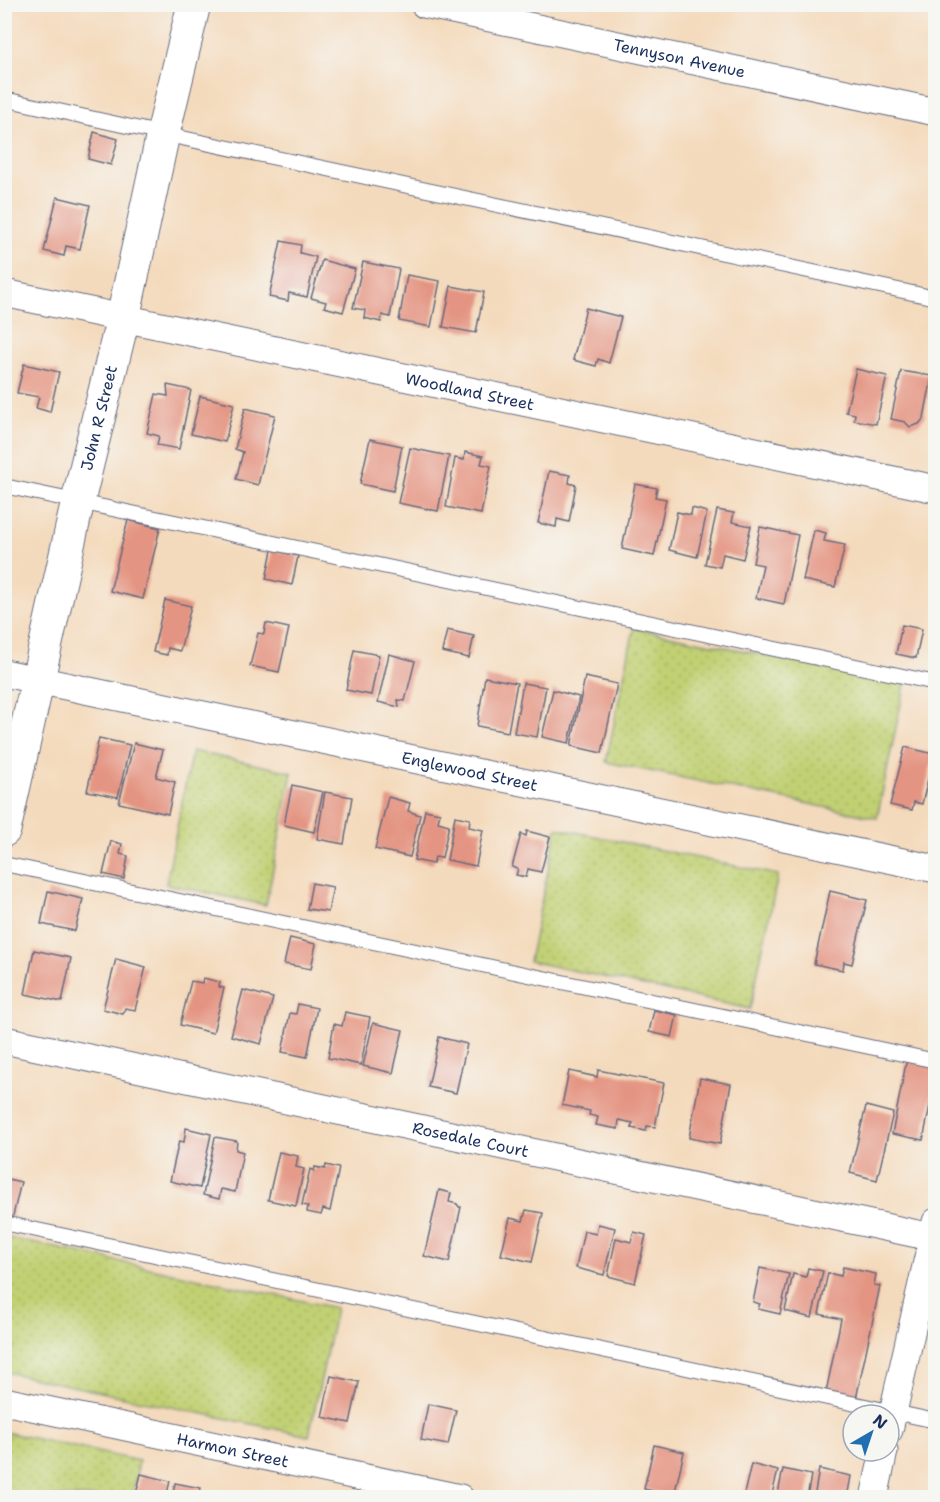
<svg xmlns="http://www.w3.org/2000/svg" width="940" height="1502" viewBox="0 0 940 1502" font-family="'Shantell Sans',sans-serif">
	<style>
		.grass { fill: url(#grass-dots); stroke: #6e8068; stroke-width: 1.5 }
		.building { fill: #e49482 }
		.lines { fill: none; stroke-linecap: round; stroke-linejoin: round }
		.lane-casing { stroke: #676b7f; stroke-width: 16 }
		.street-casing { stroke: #676b7f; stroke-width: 29 }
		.secondary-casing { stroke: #676b7f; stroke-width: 35 }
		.lane { stroke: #fff; stroke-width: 14 }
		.street { stroke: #fff; stroke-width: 27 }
		.secondary { stroke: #fff; stroke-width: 33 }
		.labels { text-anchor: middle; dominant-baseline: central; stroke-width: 6; stroke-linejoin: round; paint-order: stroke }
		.street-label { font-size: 16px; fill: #1b2f5e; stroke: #f6f6f2 }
	</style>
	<defs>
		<pattern id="grass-dots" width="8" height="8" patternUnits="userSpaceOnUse" patternTransform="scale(1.5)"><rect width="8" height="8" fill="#c1d072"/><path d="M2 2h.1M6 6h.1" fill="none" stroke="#a5b365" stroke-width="1.8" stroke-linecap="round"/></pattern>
	</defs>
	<rect width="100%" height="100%" fill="#f6f6f2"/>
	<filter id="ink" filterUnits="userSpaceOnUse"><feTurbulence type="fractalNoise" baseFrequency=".0167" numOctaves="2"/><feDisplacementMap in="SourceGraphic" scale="12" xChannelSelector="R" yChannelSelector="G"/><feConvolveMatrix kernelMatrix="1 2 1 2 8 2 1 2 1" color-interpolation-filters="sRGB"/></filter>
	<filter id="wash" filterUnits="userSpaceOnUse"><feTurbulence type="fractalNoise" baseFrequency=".008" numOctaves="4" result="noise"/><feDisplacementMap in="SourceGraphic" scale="24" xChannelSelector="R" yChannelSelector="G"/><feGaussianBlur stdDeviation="1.35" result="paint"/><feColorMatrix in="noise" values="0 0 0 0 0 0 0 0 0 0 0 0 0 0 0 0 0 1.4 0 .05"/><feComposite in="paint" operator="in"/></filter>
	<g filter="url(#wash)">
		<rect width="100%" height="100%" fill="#f4dabc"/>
		<!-- grass -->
		<path class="grass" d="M634,628L905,684L877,818L606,762Z
			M192,751L292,772L266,905L166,884Z
			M557,828L778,875L750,1009L529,961Z
			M5,1237L336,1308L309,1436L5,1372Z
			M5,1432L139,1461L132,1497H5Z"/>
		<g id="blocks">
			<!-- building -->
			<path class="building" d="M94,132L118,139L111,165L88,159Z
				M57,197L90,205L80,249L66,246L64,256L44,251Z
				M281,241L301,245L300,253L316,257L307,297L289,293L288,301L269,297Z
				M322,260L355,269L343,312L324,307L326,302L311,298Z
				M363,262L399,269L390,317L382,315L381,322L364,318L365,310L353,308Z
				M407,275L440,281L431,327L399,321Z
				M451,286L484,292L476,333L443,327Z
				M586,308L621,317L609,363L598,359L596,366L573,360Z
				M24,364L59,372L50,412L36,408L39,397L17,393Z
				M856,369L887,376L876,424L854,420L855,414L846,412Z
				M901,371L932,376L924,418L919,424L910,427L905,422L891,419Z
				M167,385L191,390L179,449L157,445L159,436L147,433L156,394L168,396Z
				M200,396L234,404L225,442L191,434Z
				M245,408L275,415L258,485L236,479L243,452L235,449Z
				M370,439L402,446L393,491L360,484Z
				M410,448L449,456L438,511L398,503Z
				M465,452L483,456L481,464L491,466L481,514L446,507L455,458L464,460Z
				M549,471L570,475L569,483L576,485L569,522L557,519L556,527L538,523Z
				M635,484L657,488L655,497L666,499L654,556L622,549Z
				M692,508L707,512L697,557L669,550L677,512L691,515Z
				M717,510L734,513L732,522L751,526L743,559L723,554L720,567L705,564Z
				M128,520L160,528L143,599L110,591Z
				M760,527L798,535L784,604L756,598L763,565L753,563Z
				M814,530L826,533L824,541L845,545L835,587L803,580Z
				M272,550L298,556L292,585L266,579Z
				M165,600L191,606L180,651L168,648L167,655L153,652Z
				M266,623L289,628L279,672L250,666L258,633L264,634Z
				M902,625L922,629L916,658L896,654Z
				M447,630L474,636L469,658L442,652Z
				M354,650L379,655L371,695L346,690Z
				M389,654L415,661L405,701L398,700L399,707L378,702Z
				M485,677L517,683L508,732L477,726Z
				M585,677L617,684L602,753L571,746Z
				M523,683L546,687L537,737L514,733Z
				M553,690L579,697L569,743L542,737Z
				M99,738L130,745L118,797L87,791Z
				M134,743L163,750L156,777L175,782L168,814L119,803Z
				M905,747L934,754L922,804L914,802L912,810L890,805Z
				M292,785L323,792L314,832L284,825Z
				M325,792L352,797L344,844L317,839Z
				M388,797L410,803L408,811L420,815L410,857L375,849Z
				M425,810L440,813L438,822L449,825L442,858L435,857L433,864L414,860Z
				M455,816L470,819L469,827L483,830L476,866L447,860Z
				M527,831L550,837L541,872L528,869L526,877L516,875L518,869L512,867L521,834L526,836Z
				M111,841L122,844L120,854L128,856L124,879L103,874Z
				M312,883L333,887L328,912L307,909Z
				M48,891L83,899L75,931L41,924Z
				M830,891L867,900L852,964L844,962L843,970L814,964Z
				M290,938L316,944L311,969L284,964Z
				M34,950L71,958L62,1002L25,994Z
				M116,959L146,967L135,1010L125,1008L123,1014L103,1009Z
				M203,978L220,982L219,987L224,988L213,1033L180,1025L191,981L202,983Z
				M243,990L273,998L261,1044L231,1036Z
				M298,1004L317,1008L307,1057L282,1052L290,1013L296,1014Z
				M654,1010L677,1015L672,1037L649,1032Z
				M345,1012L370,1017L361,1065L328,1058L334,1024L342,1026Z
				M373,1023L403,1030L393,1073L363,1066Z
				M439,1037L467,1044L456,1093L428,1087Z
				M907,1058L936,1064V1076L923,1140L892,1134Z
				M598,1070L664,1083L655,1127L647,1126L646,1131L631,1128L633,1123L619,1120L618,1129L596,1125L598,1117L589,1115L590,1111L562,1105L569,1071L597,1077Z
				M700,1078L731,1084L720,1144L689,1138Z
				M866,1106L893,1113L877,1180L850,1173Z
				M186,1128L211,1134L200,1188L170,1181L179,1141L184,1142Z
				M215,1137L237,1141L236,1150L243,1152L235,1192L221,1189L219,1199L203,1195Z
				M279,1152L298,1156L296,1167L304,1169L296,1206L268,1200Z
				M326,1165L339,1168L330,1211L323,1209L321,1215L307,1212L308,1206L302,1205L310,1169L314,1171L315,1167L325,1169Z
				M4,1178L21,1182L12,1220L4,1219Z
				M439,1190L451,1193L449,1202L457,1204L459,1207H461L449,1262L424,1256Z
				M526,1210L543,1213L532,1262L501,1255L510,1218L523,1221Z
				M598,1224L615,1228L604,1275L576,1268L584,1231L596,1234Z
				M634,1232L646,1235L635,1283L608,1276L616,1238L631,1242Z
				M843,1267L876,1274L874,1285L880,1286L856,1399L826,1392L841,1319L819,1314L828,1273L841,1276Z
				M760,1268L789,1274L780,1314L758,1309L760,1304L753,1302Z
				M808,1268L823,1271L812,1318L785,1311L793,1274L806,1277Z
				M331,1376L359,1382L350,1423L322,1417Z
				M428,1404L456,1410L448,1445L421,1440Z
				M654,1445L684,1452L674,1496L644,1489Z
				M751,1464L778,1471L771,1498H743Z
				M783,1469L811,1475L807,1498H777Z
				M819,1469L851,1476L847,1498H814Z
				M141,1474L170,1481L166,1498H135Z
				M175,1483L201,1488L198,1498H172Z"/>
		</g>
	</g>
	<g filter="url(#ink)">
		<use href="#blocks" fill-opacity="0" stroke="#676b7f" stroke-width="1.5"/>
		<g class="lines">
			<defs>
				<path id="lane" d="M4,99L163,134L936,298
					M4,486L936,683
					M4,864L936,1061
					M4,1223L936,1421"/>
				<g id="street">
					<path id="s1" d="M424,4L936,112"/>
					<path id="s2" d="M4,293L936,489"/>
					<path id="s3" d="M4,673L936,869"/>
					<path id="s4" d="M4,1040L936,1238"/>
					<path id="s5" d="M4,1401L460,1498"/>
					<path d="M889,1430L936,1222"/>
					<path d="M874,1498L884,1451"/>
				</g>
				<g id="secondary">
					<path id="s6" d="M4,830L78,501L123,318L163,134L194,4"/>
				</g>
			</defs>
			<!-- lane casing -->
			<use href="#lane" class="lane-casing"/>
			<!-- street casing -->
			<use href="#street" class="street-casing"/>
			<!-- secondary casing -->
			<use href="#secondary" class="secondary-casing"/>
			<!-- lane -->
			<use href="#lane" class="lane"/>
			<!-- street -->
			<use href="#street" class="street"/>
			<!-- secondary -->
			<use href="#secondary" class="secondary"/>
		</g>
	</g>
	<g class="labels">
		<!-- street labels -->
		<g class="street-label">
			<text stroke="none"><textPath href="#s1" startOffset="261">Tennyson Avenue</textPath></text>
			<text stroke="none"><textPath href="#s2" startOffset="476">Woodland Street</textPath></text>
			<text stroke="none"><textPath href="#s6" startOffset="423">John R Street</textPath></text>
			<text stroke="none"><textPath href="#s3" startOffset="476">Englewood Street</textPath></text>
			<text stroke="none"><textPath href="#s4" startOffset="477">Rosedale Court</textPath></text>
			<text stroke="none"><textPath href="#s5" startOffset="234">Harmon Street</textPath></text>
		</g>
	</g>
	<!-- margin -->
	<rect width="940" height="1502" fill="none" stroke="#f6f6f2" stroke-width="24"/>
	<!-- north arrow -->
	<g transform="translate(871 1433) rotate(39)"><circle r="28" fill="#f6f6f2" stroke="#9ea6b7" stroke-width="1.5"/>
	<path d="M0-4.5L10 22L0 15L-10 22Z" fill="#1f6fb2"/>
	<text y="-9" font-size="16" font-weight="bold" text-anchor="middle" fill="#1b2f5e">N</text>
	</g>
</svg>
